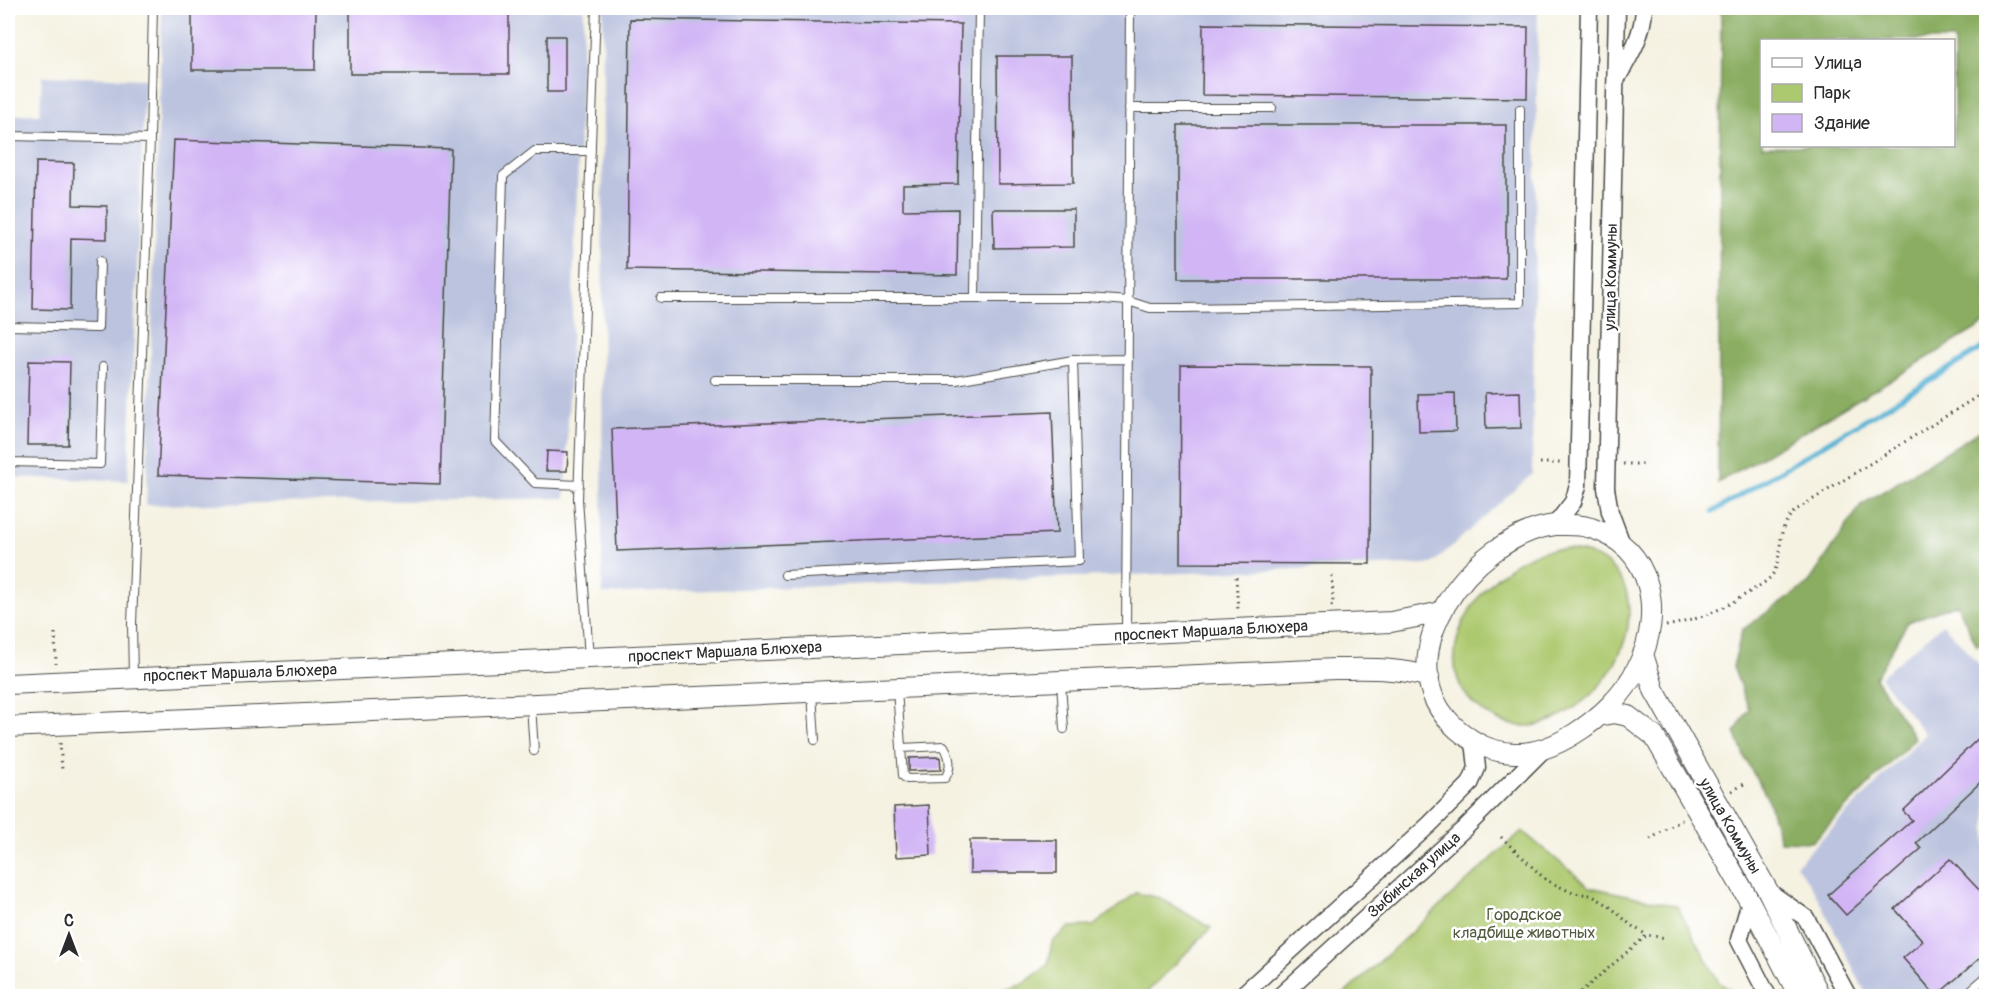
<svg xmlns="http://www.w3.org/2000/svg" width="1994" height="1004" viewBox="0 0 1994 1004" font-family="Pangolin,sans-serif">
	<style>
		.industrial { fill: #bbc3de }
		.green { fill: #adc96f; stroke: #6c7a4d; stroke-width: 1.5 }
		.forest { fill: #8aad62; stroke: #5a6c46; stroke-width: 1.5; fill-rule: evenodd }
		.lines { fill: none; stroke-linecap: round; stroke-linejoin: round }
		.stream { stroke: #56b2d4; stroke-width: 5 }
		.building { fill: #d1b5f5 }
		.service-casing { stroke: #494946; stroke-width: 10 }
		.minor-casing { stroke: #494946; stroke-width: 19 }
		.tertiary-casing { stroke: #494946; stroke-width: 22 }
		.path { stroke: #494946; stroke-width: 3; stroke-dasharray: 1.5 4.5; stroke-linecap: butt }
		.service { stroke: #fff; stroke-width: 8 }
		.minor { stroke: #fff; stroke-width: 16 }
		.tertiary { stroke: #fff; stroke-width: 20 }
		.labels { text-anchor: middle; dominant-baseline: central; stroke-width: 5; stroke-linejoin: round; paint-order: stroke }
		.street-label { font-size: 16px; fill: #2b2b2b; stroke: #fff }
		.park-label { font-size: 16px; fill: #525a3f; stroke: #fff }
	</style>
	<rect width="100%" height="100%" fill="#fff"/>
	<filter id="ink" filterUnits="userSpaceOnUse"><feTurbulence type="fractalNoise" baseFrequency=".0167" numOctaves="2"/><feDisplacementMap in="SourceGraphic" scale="12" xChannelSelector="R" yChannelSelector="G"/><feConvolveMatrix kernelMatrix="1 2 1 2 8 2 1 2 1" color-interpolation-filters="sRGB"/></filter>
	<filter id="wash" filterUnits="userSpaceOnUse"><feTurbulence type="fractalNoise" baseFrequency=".008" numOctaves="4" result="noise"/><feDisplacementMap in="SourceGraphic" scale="24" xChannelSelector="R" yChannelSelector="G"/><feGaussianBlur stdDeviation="1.35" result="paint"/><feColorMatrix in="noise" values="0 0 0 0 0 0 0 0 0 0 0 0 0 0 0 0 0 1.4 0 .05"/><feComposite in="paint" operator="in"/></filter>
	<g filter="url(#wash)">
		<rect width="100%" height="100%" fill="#f5f2e2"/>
		<!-- industrial -->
		<path class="industrial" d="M162,8H584L565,498L146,505Z
			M603,8H1538L1532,474L1432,564L602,594Z
			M42,76L145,79L128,481L8,477V115L40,114Z
			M1943,624L1986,672V996H1867L1814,890L1796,865L1925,734L1880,677Z"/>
		<!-- green -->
		<path class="green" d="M1554,549C1662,548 1641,669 1569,711C1554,720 1540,727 1522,726C1504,725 1491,718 1477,707C1416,654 1492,556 1554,549Z
			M1522,831L1590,887L1677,906L1719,982L1735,993L1731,996H1342Z
			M1136,893L1160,898L1211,928L1143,996H971H982L1024,983L1048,965L1052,942L1070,927L1093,926Z"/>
		<!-- forest -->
		<path class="forest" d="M1721,8H1986V323L1718,483ZM1762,40H1954V146H1762Z
			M1986,427V639L1977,646L1957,604L1908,622L1875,678L1915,738L1812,842L1780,841L1767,797L1745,759L1735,732L1749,709L1733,667L1742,630L1808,584L1861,505Z"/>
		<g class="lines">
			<!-- stream -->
			<path class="stream" d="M1713,512L1986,346"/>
		</g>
		<g id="blocks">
			<!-- building -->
			<path class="building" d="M192,8H316L315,70H192Z
				M350,8H509V74H350Z
				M630,19L961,24L958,184L903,185V210L958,209L957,275L627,270Z
				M1203,24L1528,27L1527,98L1202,95Z
				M547,36H565V92H547Z
				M997,56H1072L1073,183L998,184Z
				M1178,125H1506V279H1178Z
				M174,140L451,149L440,484L158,475Z
				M36,162L74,163L73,205L107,206V239L71,238L70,310L33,309Z
				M993,209H1074V247L994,248Z
				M29,361L70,362L68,445H27Z
				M1181,365L1371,366L1370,564L1180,563Z
				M1520,392L1521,428L1486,429L1485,393Z
				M1455,393L1456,431L1419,432L1418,394Z
				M1052,412L1057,533L617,551L612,429Z
				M547,451L568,452L567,471H546Z
				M1986,731V777L1916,843L1921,849L1846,915L1828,895L1912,820L1903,811Z
				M940,757L941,770L909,771V758Z
				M929,805L931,855L896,857L894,807Z
				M970,840H1057V873H970Z
				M1950,859L1981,892L1986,887V953L1936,996L1903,958L1923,941L1895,909Z"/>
		</g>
	</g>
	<g filter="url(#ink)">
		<use href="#blocks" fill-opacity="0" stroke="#494946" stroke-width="1.5"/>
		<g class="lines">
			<defs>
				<path id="service" d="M1129,108H1272
					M8,136L150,139
					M975,297L979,8
					M661,298H1089L1128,301L1150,308H1181L1520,303V109
					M8,326L98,328L100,261
					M715,380H956L1073,360L1128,359
					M8,462L100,464L103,367
					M579,485L535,483L495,441L503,176L535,151H591
					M785,575L1079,561L1073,360
					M1126,634L1130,8
					M589,658L578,499L596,8
					M133,678L132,624L150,139L153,8
					M1061,682L1064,729
					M897,689L903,776L907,779L945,778C952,768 950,756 944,746L901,748
					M812,693L815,740
					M531,705L534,751
					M1964,996L1986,977"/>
				<path id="minor" d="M1617,8L1606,488L1610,512L1622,544
					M1616,80C1630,56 1643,36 1644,8
					M1555,525L1573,502L1578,486L1589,8
					M1768,891L1806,918L1848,996
					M1750,902L1739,940L1768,996
					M1241,996L1430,824L1470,784L1477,768L1474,741
					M1280,996L1465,828L1544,749"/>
				<path id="tertiary" d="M1555,525C1568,525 1580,524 1591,528C1653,547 1664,613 1638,666C1625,694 1600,718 1574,734C1555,746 1536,754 1514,753C1491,752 1475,744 1457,729C1378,660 1473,535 1555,525Z
					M1643,654L1654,690L1768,891L1820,996
					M8,684L1391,622L1442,612
					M1598,716L1614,713L1628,716L1654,736L1750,902L1799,996
					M8,727L1335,669C1367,669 1398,667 1429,677"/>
			</defs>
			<!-- service casing -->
			<use href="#service" class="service-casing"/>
			<!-- minor casing -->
			<use href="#minor" class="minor-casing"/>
			<!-- tertiary casing -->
			<use href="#tertiary" class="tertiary-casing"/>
			<!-- path -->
			<path class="path" d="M1540,463H1563
				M1623,464H1646
				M1236,577L1238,611
				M1331,606L1333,605L1332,573
				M1666,626C1702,619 1721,610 1751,591C1760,585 1771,580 1775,570C1784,546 1775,529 1796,510L1986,391
				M55,633L56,664
				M60,743L62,770
				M1732,791L1744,784
				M1501,837L1546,880L1573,893L1591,895L1608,905L1632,926L1647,935
				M1650,839L1682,820
				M1576,996L1647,935L1666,938"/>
			<!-- service -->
			<use href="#service" class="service"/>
			<!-- minor -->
			<use href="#minor" class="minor"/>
			<!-- tertiary -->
			<use href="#tertiary" class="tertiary"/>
		</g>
	</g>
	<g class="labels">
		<!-- street labels -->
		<g class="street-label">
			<text transform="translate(1611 277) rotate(-89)">улица Коммуны</text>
			<text transform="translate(1211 631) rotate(-3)">проспект Маршала Блюхера</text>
			<text transform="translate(725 652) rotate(-3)">проспект Маршала Блюхера</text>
			<text transform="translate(240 673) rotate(-2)">проспект Маршала Блюхера</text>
			<text transform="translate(1730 826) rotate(60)">улица Коммуны</text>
			<text transform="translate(1414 875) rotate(-42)">Зыбинская улица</text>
		</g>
		<!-- park labels -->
		<g class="park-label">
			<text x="1524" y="915">Городское<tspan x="1524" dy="18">кладбище животных</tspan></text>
		</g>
	</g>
	<!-- margin -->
	<rect width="1994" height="1004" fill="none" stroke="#fff" stroke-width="30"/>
	<!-- legend -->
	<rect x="1760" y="39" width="195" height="108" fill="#ffffff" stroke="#aaaaaa" stroke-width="1.5"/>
	<rect x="1772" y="58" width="30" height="9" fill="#ffffff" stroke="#aaaaaa" stroke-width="1.5"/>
	<text x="1814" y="69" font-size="18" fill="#2b2b2b">Улица</text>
	<rect x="1772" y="84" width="30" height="18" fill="#adc96f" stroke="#aaaaaa" stroke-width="1.5"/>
	<text x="1814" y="99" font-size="18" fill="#2b2b2b">Парк</text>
	<rect x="1772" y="114" width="30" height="18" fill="#d1b5f5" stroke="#aaaaaa" stroke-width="1.5"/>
	<text x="1814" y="129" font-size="18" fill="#2b2b2b">Здание</text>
	<!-- north arrow -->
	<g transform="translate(69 935)" stroke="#ffffff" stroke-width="4.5" paint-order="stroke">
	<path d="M0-4.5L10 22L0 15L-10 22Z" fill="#2b2b2b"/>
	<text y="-9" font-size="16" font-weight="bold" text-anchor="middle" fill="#2b2b2b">С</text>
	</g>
</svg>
